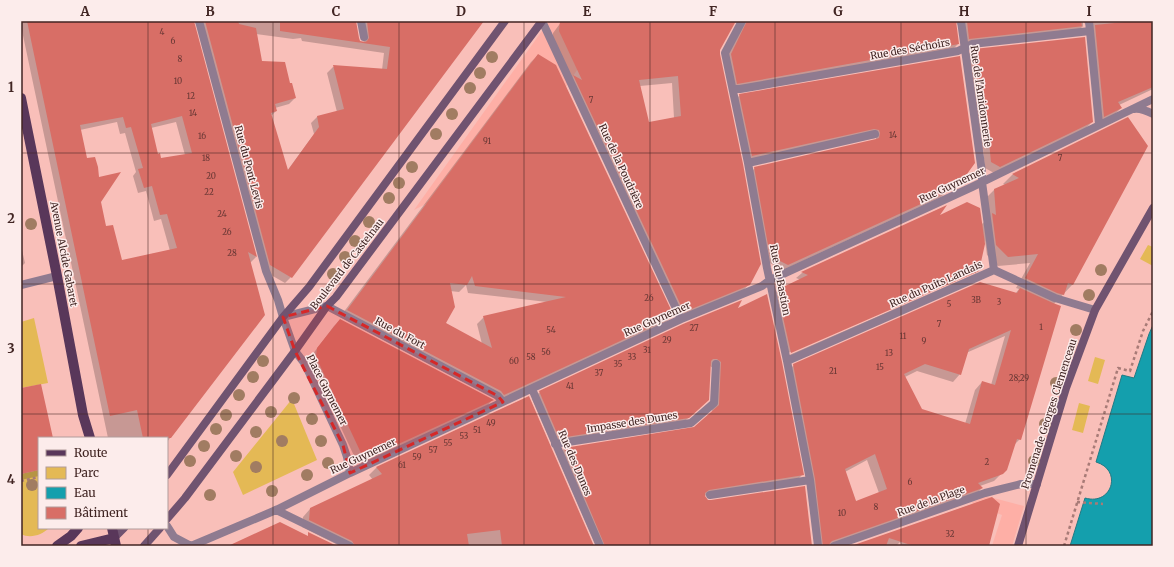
<svg xmlns="http://www.w3.org/2000/svg" width="1174" height="567" viewBox="0 0 1174 567" font-family="Merriweather,serif">
	<style>
		.built { fill: #feafa6 }
		.green { fill: #e4b955 }
		.water { fill: #149fad; stroke: #227a84 }
		.shadow { fill: #0003; fill-rule: evenodd }
		.building { fill: #d86e66; fill-rule: evenodd }
		.lines { fill: none; stroke-linecap: round; stroke-linejoin: round }
		.path { stroke: #a87b77; stroke-width: 2.5; stroke-dasharray: 3 3; stroke-linecap: butt }
		.street { stroke: #8f7b90; stroke-width: 8 }
		.secondary { stroke: #705370; stroke-width: 8 }
		.primary { stroke: #59375a; stroke-width: 10 }
		.tree { fill: #a17c62 }
		.marked { fill: #d62828; fill-opacity: 0.2; stroke: #d62828; stroke-width: 3; stroke-dasharray: 8 5; stroke-linejoin: round }
		.grid { fill: none; stroke: #412523; stroke-width: 1; stroke-opacity: 0.55 }
		.labels { text-anchor: middle; dominant-baseline: central; stroke-width: 3; stroke-linejoin: round; paint-order: stroke }
		.number-label { font-size: 8px; fill: #673734 }
		.street-label { font-size: 10px; fill: #412523; stroke: #fceceb }
		.neatline { fill: none; stroke: #412523; stroke-width: 1.5 }
		.grid-label { font-size: 13px; text-anchor: middle; font-weight: bold; fill: #412523 }
	</style>
	<rect width="100%" height="100%" fill="#f9bfb9"/>
	<!-- built -->
	<path class="built" d="M549,21H608L570,81L514,159L414,210Z
		M986,496L1024,506L1012,546H992L1002,515L971,503Z"/>
	<!-- green -->
	<path class="green" d="M1148,245L1153,247V266L1140,259Z
		M34,318L48,383L21,388V322Z
		M1095,357L1105,360L1098,384L1088,381Z
		M292,399L317,460L243,495L233,472Z
		M1079,403L1090,406L1083,433L1072,430Z
		M39,470V528H49C42,535 30,539 21,534V474Z"/>
	<!-- water -->
	<path class="water" d="M1153,325V546H1070L1085,498C1112,506 1123,470 1096,462L1122,375L1134,378L1149,334Z"/>
	<!-- shadow -->
	<path class="shadow" d="M21,21H192L256,257L250,263L264,315L167,442V438H108L21,26ZM117,122L120,134L125,133L136,172L133,176L138,193L146,191L154,221L161,219L170,251L121,261L106,228L100,202L86,160L80,130ZM176,122L185,155L160,159L157,155L151,128Z
		M193,21H483L291,277L285,283L264,271L198,26ZM355,22H357L360,26L364,43L359,42ZM256,34L293,39L301,38L302,41L384,53L382,70L333,67L327,73L337,112L317,117L311,123L314,134L287,171L271,116L276,111L275,108L289,104L295,98L289,85L261,62Z
		M562,21H1153V89L1119,105L1121,108L1114,115L1097,123L1088,28L1083,21V26L1076,33L962,46L960,27L955,22L958,44L951,51L730,90L724,61L738,23H734L719,50L749,284L742,292L677,318L553,38V33ZM672,83L674,118L648,123L640,86Z
		M971,52L1092,122L1086,128L994,173L985,168L983,149L978,153L965,58Z
		M538,55L672,316L665,323L497,402L494,398L340,317L531,62ZM466,285L468,293L547,302L484,317L477,324L482,344L445,323L450,291L459,292Z
		M959,57L974,162L966,175L960,180H958L938,190L945,193L941,197L783,270L766,261L750,173L755,168L876,141V138L747,161L735,100L740,95Z
		M1128,118L1072,285L1054,304L1020,439L1014,445L1006,469L994,481L980,486L982,488L975,495L829,546H816L808,487L786,373L794,365L1015,294L1019,289L1016,288L1030,263L998,266L987,255L985,240L978,270L975,274V271L786,354L787,356L975,274L972,276L785,358L772,296L778,290L801,280L796,278L802,273L944,207L937,217L981,225L986,220L984,200L994,190L1005,185L1003,184L1012,175ZM1005,336L991,385L982,382L975,390L965,424L921,410L905,377L917,371L953,382L960,374L966,353ZM867,460L879,493L856,502L845,472Z
		M21,246L25,263L21,267Z
		M736,310L802,475L795,482L703,496L707,501L811,546H596L557,456L564,449L695,428L712,413L714,369L710,366L700,408L680,425L552,445L532,399L540,392Z
		M340,320L492,400L487,406L362,464L358,459L355,458L311,363L312,355L334,326Z
		M21,389L52,438H39V476L21,480Z
		M528,397L593,546H340L302,527L303,517L310,509L373,480L369,475L376,468Z
		M987,499L970,546H902L900,542L896,546H854Z"/>
	<!-- building -->
	<path class="building" d="M27,21H194L257,257L248,252L265,315L171,438H143L137,410L110,416ZM182,116L192,153L161,158L160,153L158,154L151,124ZM123,117L126,128L131,127L143,168L138,169L144,188L152,186L160,215L167,214L177,248L122,260L113,225L106,226L101,202L121,172L99,177L98,167L95,157L87,158L80,125Z
		M205,21H238L239,24L256,28L262,61L285,62L290,83H292L296,98L275,104L277,111L271,113L288,170L319,127L317,116L344,109L333,65L387,69L390,47L280,31V21H356L359,38L360,41L365,42L367,41L369,38L367,21H484L292,278L270,265Z
		M560,21H736L720,50V54L743,164L761,264L750,285L684,312L573,75L582,80L559,31ZM678,76L681,116L649,122L639,80Z
		M747,21H956L959,44L737,84L731,54Z
		M967,21H1081L1082,26H1084L969,39Z
		M1134,21H1153V87L1118,102L1122,108L1104,117L1095,25Z
		M1085,37L1093,122L1000,167L991,162L989,142L984,149L971,51L974,49Z
		M538,54L556,65L674,316L504,395L501,391L347,310ZM472,276L475,286L566,297L483,316L492,348L446,323L455,307L450,283L467,285Z
		M960,56L975,163L967,174L937,188L947,192L788,265L770,256L754,167L876,139L879,138L880,133L879,130L874,129L752,156L739,94Z
		M1128,117L1148,146L1073,285L1068,283L1064,295L1057,293L1025,278L1038,254L1008,257L996,245L992,213L996,215L994,189L1019,178L1012,174Z
		M967,202L980,208L985,244L979,271L791,353L777,290L808,275L801,272L947,205L940,215Z
		M980,282L1017,293L1020,288L1053,303L1061,306L1021,440L1017,439L1007,470L1003,474L978,483L983,488L832,541L830,543L829,546H823L815,479L793,364ZM1011,330L995,385L982,381L970,424L922,409L904,374L925,364L961,375L969,349ZM875,454L887,489L856,501L845,469Z
		M767,294L782,362L804,475L709,490L705,493V496L708,500H711L805,486L812,546H605L564,448L694,427L719,405L721,362L717,359H713L711,361L709,400L689,418L559,438L539,391L683,324L742,300L738,308Z
		M340,319L494,400L368,458L364,453H361L316,357L317,348Z
		M41,384L53,438H39V470L21,474V388Z
		M529,396L594,546H502L500,530L467,534L469,546H355L352,541L309,520L310,508L382,474L376,467Z
		M992,497L1000,504L989,546H914L889,538L886,546H851Z
		M280,522L308,536V532L337,546H228Z"/>
	<g class="lines">
		<!-- path -->
		<path class="path" d="M21,481L39,477
			M1077,502L1103,504
			M1064,546L1118,368L1130,371L1143,331L1153,311"/>
		<!-- street -->
		<path class="street" d="M199,21L266,271L278,300L283,317L295,351L305,364L343,445L347,457L350,473
			M361,21L364,37
			M542,21L681,319
			M742,21L725,53L748,163L767,268L787,361L810,480L818,546
			M961,21L982,172V182L994,270
			M1089,21L1099,124
			M733,89H740L958,51L972,44L1090,31
			M1134,109C1141,108 1147,111 1153,114
			M748,163L875,134
			M21,285L57,276
			M283,317L327,306L498,396L503,402
			M787,361L994,270L1055,298L1095,310
			M532,389L600,546
			M555,444L691,423L714,403L716,364
			M710,495L810,480
			M276,510L350,546
			M167,526L174,537L191,546
			M191,546L276,510L350,473L681,319L762,286L770,280L972,187L1153,99
			M834,546L985,493L1021,484H1037"/>
		<!-- secondary -->
		<path class="secondary" d="M167,475L283,317L309,287L505,21
			M167,519L185,498L295,351L327,306L336,297L542,21
			M114,538L124,528
			M144,546L160,528
			M1018,546L1066,388L1095,310L1153,208"/>
		<!-- primary -->
		<path class="primary" d="M21,98L57,276L83,415L90,438
			M112,528L116,546
			M57,546L71,536L78,528
			M81,546L114,538"/>
	</g>
	<!-- trees -->
	<g class="tree">
		<circle cx="492" cy="57" r="6"/>
		<circle cx="480" cy="73" r="6"/>
		<circle cx="470" cy="88" r="6"/>
		<circle cx="452" cy="114" r="6"/>
		<circle cx="436" cy="134" r="6"/>
		<circle cx="412" cy="167" r="6"/>
		<circle cx="399" cy="183" r="6"/>
		<circle cx="389" cy="198" r="6"/>
		<circle cx="369" cy="222" r="6"/>
		<circle cx="31" cy="224" r="6"/>
		<circle cx="355" cy="241" r="6"/>
		<circle cx="345" cy="257" r="6"/>
		<circle cx="1101" cy="270" r="6"/>
		<circle cx="333" cy="274" r="6"/>
		<circle cx="1089" cy="295" r="6"/>
		<circle cx="1076" cy="330" r="6"/>
		<circle cx="263" cy="361" r="6"/>
		<circle cx="253" cy="377" r="6"/>
		<circle cx="1056" cy="383" r="6"/>
		<circle cx="239" cy="395" r="6"/>
		<circle cx="294" cy="398" r="6"/>
		<circle cx="271" cy="412" r="6"/>
		<circle cx="226" cy="415" r="6"/>
		<circle cx="312" cy="419" r="6"/>
		<circle cx="1045" cy="424" r="6"/>
		<circle cx="216" cy="429" r="6"/>
		<circle cx="256" cy="432" r="6"/>
		<circle cx="282" cy="441" r="6"/>
		<circle cx="321" cy="441" r="6"/>
		<circle cx="204" cy="446" r="6"/>
		<circle cx="236" cy="456" r="6"/>
		<circle cx="190" cy="461" r="6"/>
		<circle cx="1034" cy="461" r="6"/>
		<circle cx="328" cy="463" r="6"/>
		<circle cx="256" cy="467" r="6"/>
		<circle cx="307" cy="475" r="6"/>
		<circle cx="32" cy="485" r="6"/>
		<circle cx="272" cy="491" r="6"/>
		<circle cx="210" cy="495" r="6"/>
	</g>
	<!-- marked area -->
	<path class="marked" d="M327,306L498,396L503,402L350,473L343,445L295,351L283,317Z"/>
	<!-- grid -->
	<path class="grid" d="M148,21V438M273,21V546M399,21V546M524,21V546M650,21V546M775,21V546M901,21V546M1026,21V546M21,153H1153M21,284H1153M21,414H1153M148,528V546"/>
	<g class="labels">
		<!-- number labels -->
		<g class="number-label">
			<text x="162" y="32">4</text>
			<text x="173" y="41">6</text>
			<text x="180" y="59">8</text>
			<text x="178" y="81">10</text>
			<text x="191" y="96">12</text>
			<text x="591" y="100">7</text>
			<text x="193" y="113">14</text>
			<text x="893" y="135">14</text>
			<text x="202" y="136">16</text>
			<text x="487" y="141">91</text>
			<text x="206" y="158">18</text>
			<text x="1060" y="158">7</text>
			<text x="211" y="176">20</text>
			<text x="209" y="192">22</text>
			<text x="222" y="214">24</text>
			<text x="227" y="232">26</text>
			<text x="232" y="253">28</text>
			<text x="649" y="298">26</text>
			<text x="976" y="300">3B</text>
			<text x="999" y="302">3</text>
			<text x="949" y="304">5</text>
			<text x="939" y="324">7</text>
			<text x="1041" y="327">1</text>
			<text x="694" y="328">27</text>
			<text x="551" y="330">54</text>
			<text x="903" y="336">11</text>
			<text x="667" y="340">29</text>
			<text x="924" y="341">9</text>
			<text x="647" y="350">31</text>
			<text x="546" y="352">56</text>
			<text x="889" y="353">13</text>
			<text x="531" y="357">58</text>
			<text x="632" y="357">33</text>
			<text x="514" y="361">60</text>
			<text x="618" y="364">35</text>
			<text x="880" y="367">15</text>
			<text x="833" y="371">21</text>
			<text x="599" y="373">37</text>
			<text x="1019" y="378">28;29</text>
			<text x="570" y="386">41</text>
			<text x="491" y="423">49</text>
			<text x="477" y="430">51</text>
			<text x="464" y="436">53</text>
			<text x="448" y="443">55</text>
			<text x="433" y="450">57</text>
			<text x="417" y="457">59</text>
			<text x="987" y="462">2</text>
			<text x="402" y="465">61</text>
			<text x="910" y="482">6</text>
			<text x="876" y="507">8</text>
			<text x="842" y="513">10</text>
			<text x="950" y="534">32</text>
		</g>
		<!-- street labels -->
		<g class="street-label">
			<text transform="translate(910 49) rotate(-10)">Rue des Séchoirs</text>
			<text transform="translate(981 96) rotate(82)">Rue de l'Amidonnerie</text>
			<text transform="translate(621 166) rotate(65)">Rue de la Poudrière</text>
			<text transform="translate(249 167) rotate(75)">Rue du Pont Levis</text>
			<text transform="translate(952 185) rotate(-25)">Rue Guynemer</text>
			<text transform="translate(64 254) rotate(79)">Avenue Alcide Gabaret</text>
			<text transform="translate(347 264) rotate(-52)">Boulevard de Castelnau</text>
			<text transform="translate(780 280) rotate(79)">Rue du Bastion</text>
			<text transform="translate(936 284) rotate(-24)">Rue du Puits Landais</text>
			<text transform="translate(657 319) rotate(-24)">Rue Guynemer</text>
			<text transform="translate(400 333) rotate(28)">Rue du Fort</text>
			<text transform="translate(327 390) rotate(63)">Place Guynemer</text>
			<text transform="translate(1049 414) rotate(-72)">Promenade Georges Clemenceau</text>
			<text transform="translate(632 422) rotate(-9)">Impasse des Dunes</text>
			<text transform="translate(363 456) rotate(-25)">Rue Guynemer</text>
			<text transform="translate(575 463) rotate(67)">Rue des Dunes</text>
			<text transform="translate(931 501) rotate(-20)">Rue de la Plage</text>
		</g>
	</g>
	<!-- border -->
	<rect width="1174" height="567" fill="none" stroke="#fceceb" stroke-width="44"/>
	<!-- legend -->
	<rect x="38" y="437" width="130" height="92" fill="#fceceb" stroke="#b19c9b"/>
	<rect x="46" y="450" width="20" height="6" fill="#59375a" stroke="#b19c9b"/>
	<text x="74" y="457" font-size="12" fill="#412523">Route</text>
	<rect x="46" y="467" width="20" height="12" fill="#e4b955" stroke="#b19c9b"/>
	<text x="74" y="477" font-size="12" fill="#412523">Parc</text>
	<rect x="46" y="487" width="20" height="12" fill="#149fad" stroke="#b19c9b"/>
	<text x="74" y="497" font-size="12" fill="#412523">Eau</text>
	<rect x="46" y="507" width="20" height="12" fill="#d86e66" stroke="#b19c9b"/>
	<text x="74" y="517" font-size="12" fill="#412523">Bâtiment</text>
	<rect x="22" y="22" width="1130" height="523" class="neatline"/>
	<g class="grid-label">
		<text x="85" y="16">A</text>
		<text x="210" y="16">B</text>
		<text x="336" y="16">C</text>
		<text x="461" y="16">D</text>
		<text x="587" y="16">E</text>
		<text x="713" y="16">F</text>
		<text x="838" y="16">G</text>
		<text x="964" y="16">H</text>
		<text x="1089" y="16">I</text>
		<text x="11" y="92">1</text>
		<text x="11" y="223">2</text>
		<text x="11" y="353">3</text>
		<text x="11" y="484">4</text>
	</g>
</svg>
